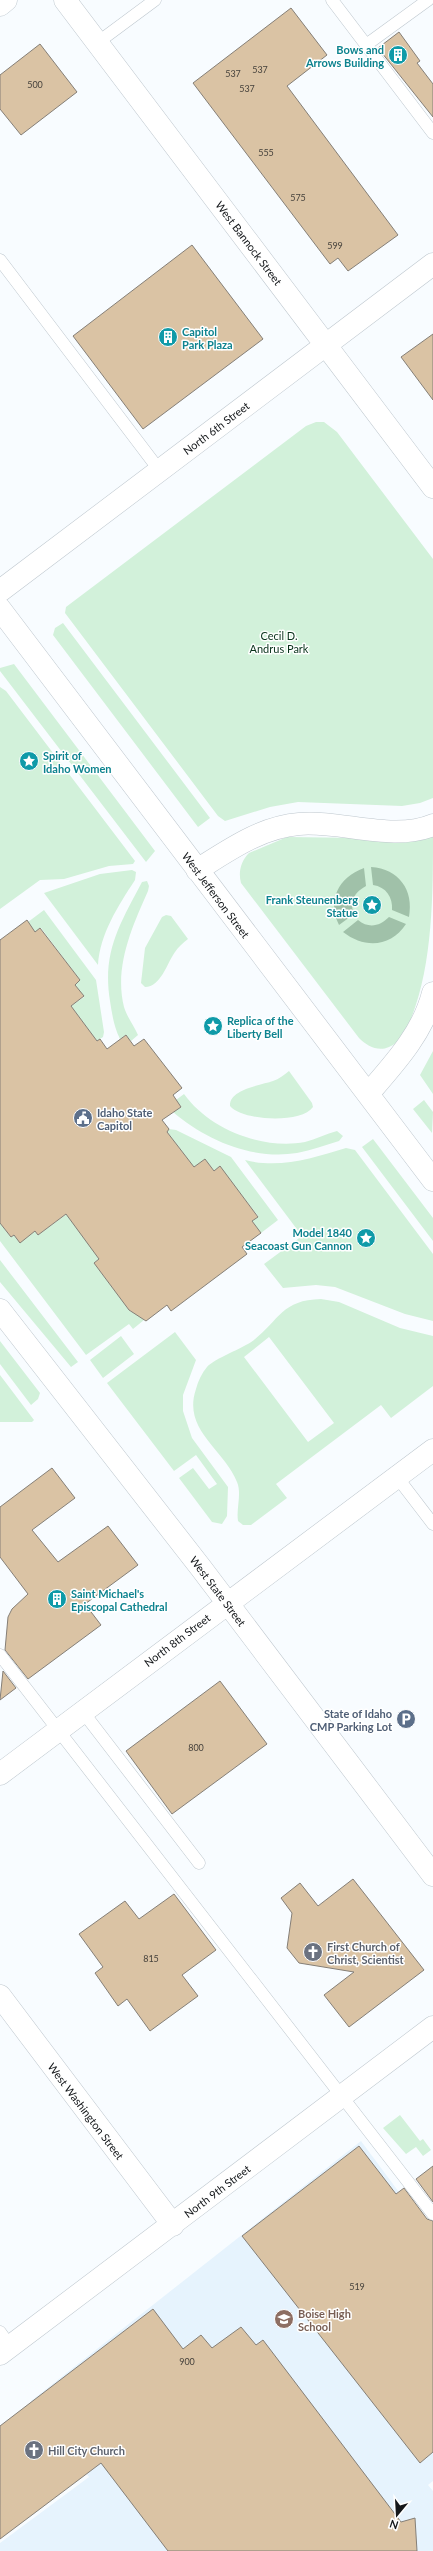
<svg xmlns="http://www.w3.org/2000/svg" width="433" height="2551" viewBox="0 0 433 2551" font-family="Lato,sans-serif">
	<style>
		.built { fill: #e6f3fd }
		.green { fill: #d2f1da; fill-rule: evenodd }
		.forest { fill: #a0c1a9 }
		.building { fill: #dac3a4; stroke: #857f77 }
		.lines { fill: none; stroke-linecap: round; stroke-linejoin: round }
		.lane-casing { stroke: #bec7ce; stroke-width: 13 }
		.secondary-casing { stroke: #bec7ce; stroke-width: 23 }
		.lane { stroke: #fff; stroke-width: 12 }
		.secondary { stroke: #fff; stroke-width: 22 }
		.labels { text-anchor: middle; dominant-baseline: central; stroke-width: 3; stroke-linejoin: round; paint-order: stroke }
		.number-label { font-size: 9px; fill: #46423c }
		.culture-label { font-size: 11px; font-weight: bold; fill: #0d838f; stroke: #fff; text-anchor: start }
		.street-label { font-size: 11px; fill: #14171a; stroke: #fff }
		.park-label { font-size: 11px; fill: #08321a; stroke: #fff }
		.service-label { font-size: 11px; font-weight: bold; fill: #4e5e75; stroke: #fff; text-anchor: start }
		.worship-label { font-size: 11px; font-weight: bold; fill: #5b616d; stroke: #fff; text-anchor: start }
		.education-label { font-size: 11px; font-weight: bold; fill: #785e54; stroke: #fff; text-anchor: start }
	</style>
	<rect width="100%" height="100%" fill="#f8fcff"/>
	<!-- built -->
	<path class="built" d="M361,2141L433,2238V2481L428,2485L433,2491V2551H0V2543L89,2477L31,2401Z"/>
	<!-- green -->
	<path class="green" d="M316,422H324L337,432L433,559V798L420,803L402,806L298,802L270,807L225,821L218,816L65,613L66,607L306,426Z
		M63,623L210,818L198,827L53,635L55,628Z
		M14,664L155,851L146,862L0,671V668Z
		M0,687L6,691L135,861L133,864L109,866L64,879L40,880L0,909Z
		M433,834C433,897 433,972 407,1028C402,1035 398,1044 389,1047C378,1052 367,1046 359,1038L241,883C238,872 241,861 249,853L287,837L360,838Z
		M132,870L136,872L135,880C118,906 100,934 98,965L44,893L100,874Z
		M147,881L149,886L148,891C132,927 114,967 124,1007C127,1017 134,1026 138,1035L131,1041L126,1035L120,1039C114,1027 112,1014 110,1001C102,952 120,924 142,882Z
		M44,910L96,980L104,1032L103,1037L97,1041L71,1006L84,997L75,985L80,980L41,928L35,932L28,922Z
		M166,915L171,916L188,939C183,943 178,947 175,952C167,963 161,987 145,987L141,983L145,948L162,917Z
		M433,1051V1094L420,1075Z
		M289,1071L312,1103L313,1107C301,1124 243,1121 230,1106C229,1089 262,1085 273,1081C279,1079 284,1075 289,1071Z
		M184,1094C209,1129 262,1150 305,1142C316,1139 326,1134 337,1131L343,1136L339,1141C325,1145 312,1150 297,1153C253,1160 207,1141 173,1112L181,1107L176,1100Z
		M424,1100L433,1112L432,1133L413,1109Z
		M169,1129L176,1130L231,1157L278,1220L261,1233L252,1221L258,1216L220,1167L214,1171L205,1159L194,1167L167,1132Z
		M373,1139L433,1218V1241L362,1147Z
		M346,1148L355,1150L433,1254V1321L405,1314L335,1287L316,1285L283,1288L264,1264L302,1236L245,1160C280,1169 313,1158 346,1148Z
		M68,1213L99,1259L94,1263L131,1312L136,1309L144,1320L133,1329L129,1324L86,1355L0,1241V1223L11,1237L14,1235L20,1242L35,1231L38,1235Z
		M0,1260L78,1362L71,1367L0,1282Z
		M321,1299L339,1302L400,1328L433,1336V1386L391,1418L381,1405L276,1484L287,1498L251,1525H243L238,1521C236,1508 242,1494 237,1482C224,1449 182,1430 196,1389C198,1381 202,1373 207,1367C215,1358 242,1349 254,1340C280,1319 282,1300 321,1299ZM269,1337L334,1423L308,1442L244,1357Z
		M175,1332L196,1360L183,1395V1411L192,1438L228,1487L227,1516L222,1524L212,1522L179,1478L193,1468L209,1489L217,1484L196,1455L174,1471L107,1383Z
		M121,1336L134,1354L103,1378L90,1360Z
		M0,1341L40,1393L38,1399L31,1405L0,1364Z
		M0,1375L34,1420L32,1422H0Z
		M400,2115L420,2141L423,2139L431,2150L423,2156L416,2147L406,2154L383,2128Z"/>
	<!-- forest -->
	<path class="forest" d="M371,867C399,869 414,890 409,917L392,910C393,897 386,887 373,885Z
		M364,868L366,886C355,892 349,901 354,914L339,925C327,900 338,878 364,868Z
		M389,917L406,924C391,947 365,949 343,932L358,920C369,929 380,926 389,917Z"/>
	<!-- building -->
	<path class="building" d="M291,8L327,55L287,86L398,235L348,271L338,258L330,264L193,83Z
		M399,32L420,61L417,63L433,84V117L378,48Z
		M40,44L77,92L21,135L0,109V75Z
		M192,245L263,339L143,429L73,336Z
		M433,334V400L401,357Z
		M27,920L35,932L40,928L80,980L75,985L84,996L71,1006L97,1041L100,1039L107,1049L126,1035L134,1046L144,1039L182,1088L173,1095L181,1107L162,1120L169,1129L167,1132L194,1167L205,1159L214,1171L220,1166L258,1217L252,1221L261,1233L242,1247L247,1254L171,1311L167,1305L146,1321L129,1310L94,1263L99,1259L66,1214L38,1235L35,1231L20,1243L14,1235L11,1237L0,1223V940Z
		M52,1468L75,1498L32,1530L58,1562L108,1526L138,1565L85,1604L101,1625L28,1679L5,1650L8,1617L12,1609L28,1594L0,1557V1507Z
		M3,1671L16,1688L0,1700Z
		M220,1681L267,1744L172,1814L126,1751Z
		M353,1879L424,1970L349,2027L324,1995L354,1972L299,1963L287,1948L292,1913L281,1898L300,1883L318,1906Z
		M174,1894L216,1950L182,1975L198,1996L150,2031L127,1999L118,2006L95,1973L103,1967L79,1934L125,1901L139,1919Z
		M359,2146L396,2194L404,2188L427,2219L433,2221V2452L420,2463L242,2236Z
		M433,2166V2202L416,2179Z
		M153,2309L183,2349L201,2335L212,2348L241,2327L256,2345L263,2340L401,2522L415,2518L417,2551H168L101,2463L0,2539V2426Z"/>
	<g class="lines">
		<defs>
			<path id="lane" d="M332,0L433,133
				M97,43L155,0
				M366,45L428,0
				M0,260L160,471
				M397,1477L433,1524
				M0,1655L433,2214
				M83,1712L199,1863
				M0,2332L10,2346"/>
			<path id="secondary" d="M65,0L433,487
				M0,5L6,0
				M0,591L433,264
				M0,609L433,1180
				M197,870C229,850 261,827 299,824C340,820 393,842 433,825
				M368,1094C394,1064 423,1033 433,993
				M0,1310L201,1568L433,1875
				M0,1774L433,1450
				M0,1996L173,2225
				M0,2354L433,2027"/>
		</defs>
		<!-- lane casing -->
		<use href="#lane" class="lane-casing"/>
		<!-- secondary casing -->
		<use href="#secondary" class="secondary-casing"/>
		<!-- lane -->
		<use href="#lane" class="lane"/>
		<!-- secondary -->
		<use href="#secondary" class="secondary"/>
	</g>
	<!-- icons -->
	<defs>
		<symbol id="building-disc" viewBox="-11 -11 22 22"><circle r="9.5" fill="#0f9aa8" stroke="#fff"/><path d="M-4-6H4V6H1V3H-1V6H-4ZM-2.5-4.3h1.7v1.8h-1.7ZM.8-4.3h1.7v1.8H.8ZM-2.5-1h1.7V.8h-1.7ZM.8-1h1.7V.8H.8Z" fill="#fff"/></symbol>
		<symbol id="sight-disc" viewBox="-11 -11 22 22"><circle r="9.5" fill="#0f9aa8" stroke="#fff"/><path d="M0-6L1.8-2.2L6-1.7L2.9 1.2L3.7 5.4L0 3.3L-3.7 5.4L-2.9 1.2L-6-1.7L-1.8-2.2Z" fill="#fff"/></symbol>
		<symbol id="civic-disc" viewBox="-11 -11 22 22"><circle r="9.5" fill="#5c6f8a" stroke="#fff"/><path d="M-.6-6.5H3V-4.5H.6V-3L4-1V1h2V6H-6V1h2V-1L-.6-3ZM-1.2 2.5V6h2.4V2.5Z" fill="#fff"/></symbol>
		<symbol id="parking-disc" viewBox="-11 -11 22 22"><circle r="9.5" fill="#5c6f8a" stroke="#fff"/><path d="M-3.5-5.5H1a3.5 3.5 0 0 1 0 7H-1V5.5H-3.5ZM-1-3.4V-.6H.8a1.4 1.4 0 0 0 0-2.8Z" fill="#fff"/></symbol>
		<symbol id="church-disc" viewBox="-11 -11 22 22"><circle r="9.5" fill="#6b7280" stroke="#fff"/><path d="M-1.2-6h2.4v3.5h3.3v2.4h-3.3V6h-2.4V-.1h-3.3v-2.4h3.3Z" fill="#fff"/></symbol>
		<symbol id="school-disc" viewBox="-11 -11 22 22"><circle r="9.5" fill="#8d6e63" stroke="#fff"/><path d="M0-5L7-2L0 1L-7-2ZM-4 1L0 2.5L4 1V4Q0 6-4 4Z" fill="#fff"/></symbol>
	</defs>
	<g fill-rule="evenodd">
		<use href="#building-disc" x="387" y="44" width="22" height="22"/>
		<use href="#building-disc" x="157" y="326" width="22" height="22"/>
		<use href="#sight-disc" x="18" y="750" width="22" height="22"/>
		<use href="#sight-disc" x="361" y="894" width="22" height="22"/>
		<use href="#sight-disc" x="202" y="1015" width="22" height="22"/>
		<use href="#civic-disc" x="72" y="1107" width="22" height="22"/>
		<use href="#sight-disc" x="355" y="1227" width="22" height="22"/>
		<use href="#building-disc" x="46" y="1588" width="22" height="22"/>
		<use href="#parking-disc" x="395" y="1708" width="22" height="22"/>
		<use href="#church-disc" x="302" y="1941" width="22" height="22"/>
		<use href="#school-disc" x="273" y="2308" width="22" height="22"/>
		<use href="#church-disc" x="23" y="2439" width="22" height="22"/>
	</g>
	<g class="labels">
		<!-- number labels -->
		<g class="number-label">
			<text x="260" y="69">537</text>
			<text x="233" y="73">537</text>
			<text x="35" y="84">500</text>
			<text x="247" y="88">537</text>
			<text x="266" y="152">555</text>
			<text x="298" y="197">575</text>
			<text x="335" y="245">599</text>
			<text x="196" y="1747">800</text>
			<text x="151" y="1958">815</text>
			<text x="357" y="2286">519</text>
			<text x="187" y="2361">900</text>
		</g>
		<!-- culture labels -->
		<g class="culture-label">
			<text x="384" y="49" text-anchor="end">Bows and<tspan x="384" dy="13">Arrows Building</tspan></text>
			<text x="182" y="331">Capitol<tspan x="182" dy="13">Park Plaza</tspan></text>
			<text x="43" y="755">Spirit of<tspan x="43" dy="13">Idaho Women</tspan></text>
			<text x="358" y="899" text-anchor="end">Frank Steunenberg<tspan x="358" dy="13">Statue</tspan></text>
			<text x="227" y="1020">Replica of the<tspan x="227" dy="13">Liberty Bell</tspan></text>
			<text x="352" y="1232" text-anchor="end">Model 1840<tspan x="352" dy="13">Seacoast Gun Cannon</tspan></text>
			<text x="71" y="1593">Saint Michael's<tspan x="71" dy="13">Episcopal Cathedral</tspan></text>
		</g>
		<!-- street labels -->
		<g class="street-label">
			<text transform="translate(249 243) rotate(53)">West Bannock Street</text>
			<text transform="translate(216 428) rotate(-37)">North 6th Street</text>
			<text transform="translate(216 895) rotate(53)">West Jefferson Street</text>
			<text transform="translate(218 1591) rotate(53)">West State Street</text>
			<text transform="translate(177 1640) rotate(-37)">North 8th Street</text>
			<text transform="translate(86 2111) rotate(53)">West Washington Street</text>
			<text transform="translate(217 2191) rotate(-37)">North 9th Street</text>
		</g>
		<!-- park labels -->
		<g class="park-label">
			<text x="279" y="635">Cecil D.<tspan x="279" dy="13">Andrus Park</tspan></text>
		</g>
		<!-- service labels -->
		<g class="service-label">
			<text x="97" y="1112">Idaho State<tspan x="97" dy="13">Capitol</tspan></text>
			<text x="392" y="1713" text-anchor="end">State of Idaho<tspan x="392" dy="13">CMP Parking Lot</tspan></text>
		</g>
		<!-- worship labels -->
		<g class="worship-label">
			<text x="327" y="1946">First Church of<tspan x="327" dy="13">Christ, Scientist</tspan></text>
			<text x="48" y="2450">Hill City Church</text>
		</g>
		<!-- education labels -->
		<g class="education-label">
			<text x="298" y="2313">Boise High<tspan x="298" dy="13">School</tspan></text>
		</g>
	</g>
	<!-- north arrow -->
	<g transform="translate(397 2515) rotate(198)" stroke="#ffffff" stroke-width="3" paint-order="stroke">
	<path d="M0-3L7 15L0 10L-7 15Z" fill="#14171a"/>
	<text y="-6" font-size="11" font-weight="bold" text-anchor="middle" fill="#14171a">N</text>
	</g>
</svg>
